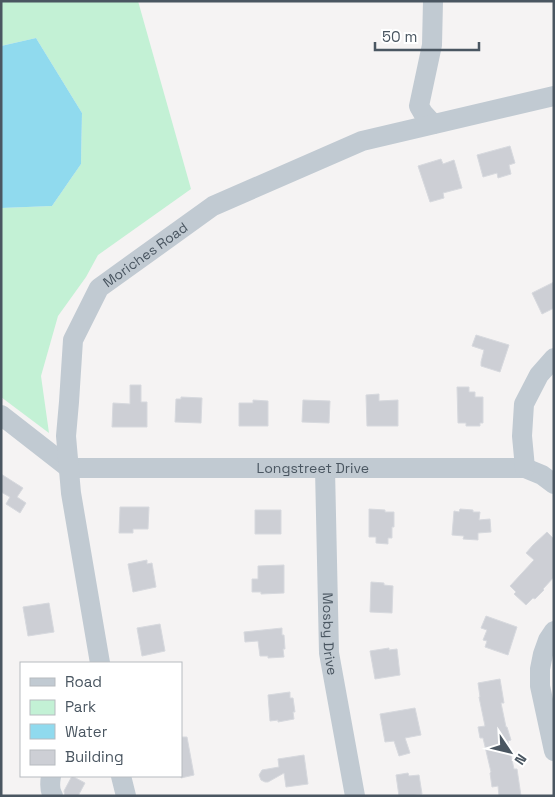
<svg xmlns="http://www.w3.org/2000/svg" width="555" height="797" viewBox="0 0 555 797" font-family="'Space Grotesk',sans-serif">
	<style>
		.green { fill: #c3f1d5 }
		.water { fill: #90daee }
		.building { fill: #cdcfd5; stroke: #d7d9de }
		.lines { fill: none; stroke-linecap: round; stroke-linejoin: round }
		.minor { stroke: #c1cad2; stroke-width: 20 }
		.labels { text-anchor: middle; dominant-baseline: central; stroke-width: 4; stroke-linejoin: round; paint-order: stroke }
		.street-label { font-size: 14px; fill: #4a5661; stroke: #fff }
	</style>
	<rect width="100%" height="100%" fill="#f5f3f3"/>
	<!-- green -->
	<path class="green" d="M1,1H138L191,189L98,255L86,277L58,316L41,376L49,433L1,397V208L52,206L81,164L82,113L36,38L1,46Z"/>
	<!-- water -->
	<path class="water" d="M36,38L82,113L81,164L52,206L1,208V46Z"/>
	<!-- building -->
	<path class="building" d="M510,146L515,163L509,165L511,174L498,178L497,173L483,177L477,155Z
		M441,159L443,164L454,160L462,188L443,193L444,198L430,202L418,166Z
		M554,282V308L542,314L532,293Z
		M476,335L509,345L500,372L481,366V362L484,350L472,346Z
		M130,385H141V402H147V427H112L113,403L130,404Z
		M457,387H469V392H475V397H483V423H480V426H466V423H458Z
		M379,394V401L398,400V426H367L366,395Z
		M181,397L202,398L201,423L175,422L176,399H181Z
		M253,400L268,401V426H239V403H253Z
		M303,400L330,401L329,423L302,422Z
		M1,474L23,488L17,497L26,503L20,513L6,504L10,497L1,492Z
		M120,507H149L148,529H133V533H119Z
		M369,509L385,510V512H394V527H392V538H388V544L376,543V537H369Z
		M460,509L473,510V512H480L479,520L490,519L491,532L478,533V540L463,539L464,536L452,535L454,511L459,512Z
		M255,510H281V534H255Z
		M547,532L554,539V577L543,589L544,590L535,599L533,598L526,605L514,594L516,592L510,586L534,560L526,553L533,545Z
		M147,560V564L152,563L156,587L133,592L128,564Z
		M284,565V593L261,594V592H252V579H258V566Z
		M371,582L384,583V585L393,586L392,613L370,612Z
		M49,603L54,632L28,636L23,607Z
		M486,616L517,627L508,655L485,647L487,641L483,640L487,630L481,628Z
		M160,624L165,651L142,656L137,628Z
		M282,628V635H284L285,649H283L284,657L268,658V656H260L258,641L245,642L244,632Z
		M389,648V650L397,649L400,675L375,679L370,651Z
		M500,679L504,703H501L506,727H507L511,740L508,741L514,769H517L521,796H499L498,786L492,787L490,773L491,772L483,738H480L478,727L485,726L479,697H480L478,683Z
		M290,692V698H293L295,712H293L294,719L278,722V720L270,721L268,695Z
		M415,708L421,735L405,738L410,753L399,756L394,741L385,742L380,714Z
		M181,737H187L194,775L181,778Z
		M304,755L308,784L286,787L284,773L268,782H265L261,780L259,775L262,770L279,767L278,759Z
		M408,773L409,776L419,775L422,794L410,796H399L396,775Z
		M72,776L85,783L78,796H65L64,791Z"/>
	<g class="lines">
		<!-- minor -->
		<g class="minor">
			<path d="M433,1L432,45L419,106L423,113L433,124"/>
			<path id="s1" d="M1,415L69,468H525L542,475L554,484"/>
			<path d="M525,468L522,436L524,404L539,375L554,358"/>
			<path id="s2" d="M325,469L329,653L355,796"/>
			<path d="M554,631L548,640L543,654L540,669V686L554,751"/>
			<path id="s3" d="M100,663L71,493L66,436L69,402L73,340L99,288L213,206L362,141L554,96"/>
			<path d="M51,776C50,782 49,790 53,796"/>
			<path d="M121,776L126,796"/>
		</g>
	</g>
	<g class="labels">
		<!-- street labels -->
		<g class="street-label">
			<text stroke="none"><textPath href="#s3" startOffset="441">Moriches Road</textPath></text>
			<text stroke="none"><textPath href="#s1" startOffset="330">Longstreet Drive</textPath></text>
			<text stroke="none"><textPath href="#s2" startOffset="165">Mosby Drive</textPath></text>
		</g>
	</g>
	<!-- border -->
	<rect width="555" height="797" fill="none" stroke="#4a5661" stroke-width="5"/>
	<!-- legend -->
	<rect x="20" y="662" width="162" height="115" fill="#ffffff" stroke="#b7bbc0"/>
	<rect x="30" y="678" width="25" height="8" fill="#c1cad2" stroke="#b7bbc0"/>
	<text x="65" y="687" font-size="15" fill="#4a5661">Road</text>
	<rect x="30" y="700" width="25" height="15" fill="#c3f1d5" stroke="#b7bbc0"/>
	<text x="65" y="712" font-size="15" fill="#4a5661">Park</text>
	<rect x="30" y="724" width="25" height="15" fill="#90daee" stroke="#b7bbc0"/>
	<text x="65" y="737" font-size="15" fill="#4a5661">Water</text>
	<rect x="30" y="750" width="25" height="15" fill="#cdcfd5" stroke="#b7bbc0"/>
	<text x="65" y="762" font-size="15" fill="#4a5661">Building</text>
	<!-- north arrow -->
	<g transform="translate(510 752) rotate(125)" stroke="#ffffff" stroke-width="4" paint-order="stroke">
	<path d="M0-4L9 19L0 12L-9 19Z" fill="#4a5661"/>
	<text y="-8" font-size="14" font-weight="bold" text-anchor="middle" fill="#4a5661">N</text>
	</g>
	<!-- scale -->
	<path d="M375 42v8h104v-8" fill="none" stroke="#4a5661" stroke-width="2.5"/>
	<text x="382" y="42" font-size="15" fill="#4a5661" stroke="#ffffff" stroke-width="4" paint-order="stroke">50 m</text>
</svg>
